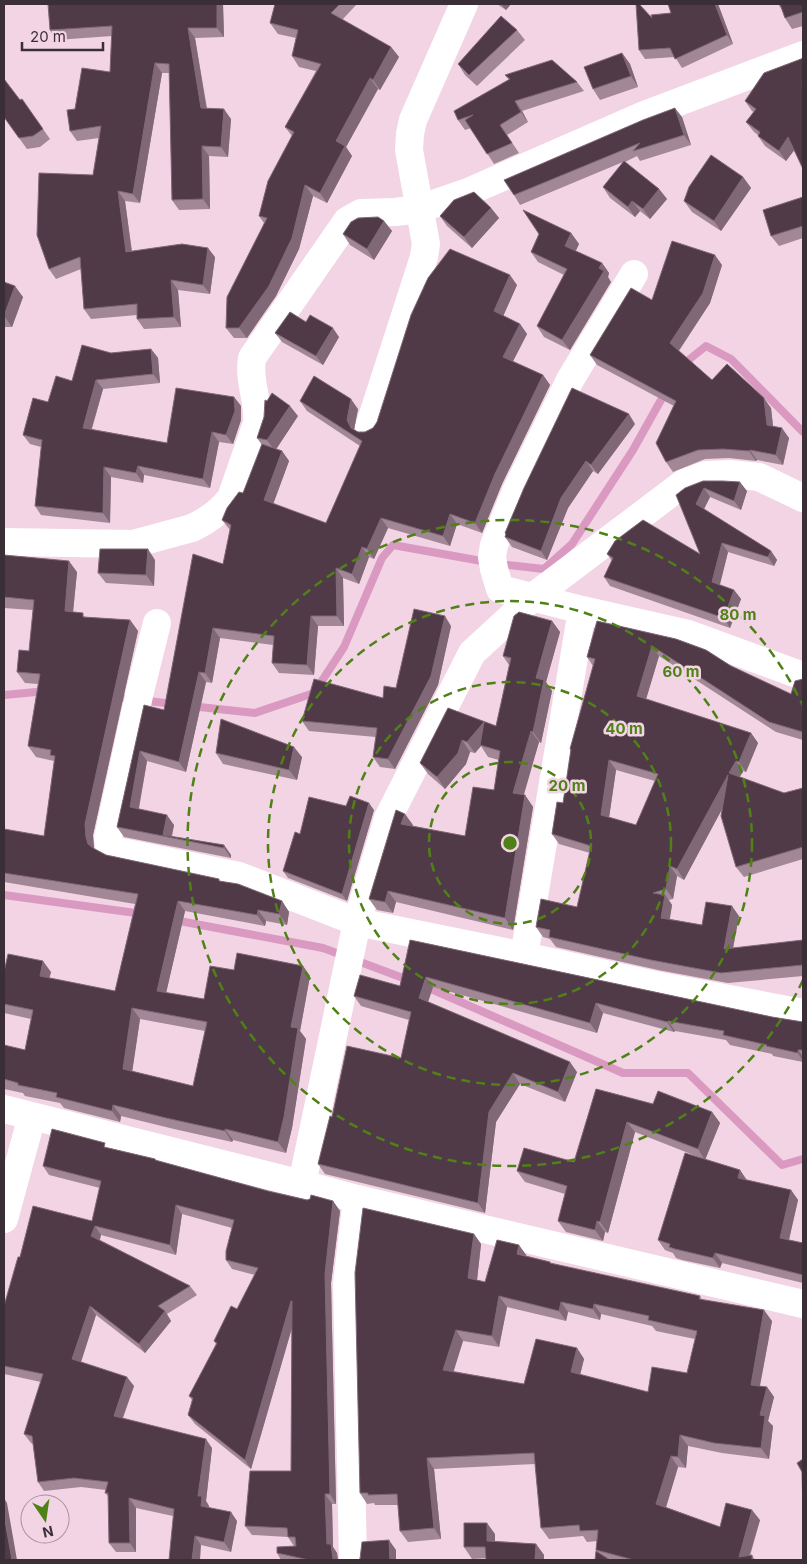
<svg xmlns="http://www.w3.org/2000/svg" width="807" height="1564" viewBox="0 0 807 1564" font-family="Inter,sans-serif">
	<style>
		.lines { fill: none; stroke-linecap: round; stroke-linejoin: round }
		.stream { stroke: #da99c0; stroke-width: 8 }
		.minor { stroke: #fff; stroke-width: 28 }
		.wall { fill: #a28796; fill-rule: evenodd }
		.shaded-wall { fill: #816877 }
		.building { fill: #513a48; stroke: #816877; fill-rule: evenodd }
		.ring { fill: none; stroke: #4e8216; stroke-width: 2.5; stroke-dasharray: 9 6 }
		.centre { fill: #4e8216; stroke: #f2d4e5; stroke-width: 2.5 }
		.ring-label { font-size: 15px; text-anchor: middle; font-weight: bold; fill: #4e8216; stroke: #f2d4e5; stroke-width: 5; stroke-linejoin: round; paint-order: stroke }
	</style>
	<rect width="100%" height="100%" fill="#f2d4e5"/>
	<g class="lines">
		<!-- stream -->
		<path class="stream" d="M681,366L706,346L731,359L803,432
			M498,564L544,569L572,544L633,450L666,391
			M4,695L47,691
			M113,697L174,704
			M190,706L255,713L314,693L344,647L382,558L393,545L487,562
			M4,895L143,914
			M174,920L323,948L411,981
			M424,986L623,1073H688L782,1165L803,1159"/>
		<!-- minor -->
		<path class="minor" d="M369,427L424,257L426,244L409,150L410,134L413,120L464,4
			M4,542L133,544L192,528C207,521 221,511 231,498L257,423C259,400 248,382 252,358L347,221L361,213L395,212L419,209L468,192L644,115L803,55
			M582,610L688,634L803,676
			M157,623L140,691L108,838L109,846L117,851L239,876L357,922L524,956L655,985L803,1013
			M524,956L582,610L500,589L494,569L492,557L494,545L516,491L570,380L634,274
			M4,1109L302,1184L357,1199L803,1304
			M302,1184L357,922L388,818L472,653L533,597L684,483L706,475L730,474L759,477L803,498
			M4,1219L32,1116
			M353,1560L347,1283L357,1199"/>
	</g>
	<!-- wall -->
	<path class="wall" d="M223,4L224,37L195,38L207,108L231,119L228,157L209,156L210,209L179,210L172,200L169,73H162L140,203L125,201L132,251L215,257L210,294L178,290L181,327L144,329L137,319V315L91,319L84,309L81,269L56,279L49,269L93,175L99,138L77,141L70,131L75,109L110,72L112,36L56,40L50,30Z
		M275,4H357L342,20L391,47L399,57L380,90L378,89L346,147L352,156L327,203L313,196L299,249L276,296L247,338H234L226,328L264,223L259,216L292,136L285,127L316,71L299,67L292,56L296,38L278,34L270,23Z
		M497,4H511L506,10Z
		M718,4L733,44L682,68L675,57L645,59L639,50L652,18L671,13Z
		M778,4H803V26L792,29L785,18L782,10Z
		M517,30L525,40L477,86L465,75L458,64Z
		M622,53L630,64L638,87L600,100L593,89Z
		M803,58V169L794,150L786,161L765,146L758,136V135L754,132L746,122L754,112L752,111L745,101Z
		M505,75L577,82L584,91L522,111L528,122L507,135L519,153L494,164L471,128L465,130L458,120L509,80Z
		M22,99L50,139L40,147L27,149L4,117Z
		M682,117L691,145L640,161L637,156L625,162L659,189L667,199L650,219L640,211L635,217L610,198L603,187L623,162L520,205L514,195Z
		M743,177L751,188L721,231L692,212L684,201Z
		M803,197V238L779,246L771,236Z
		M491,208L499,218L472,248L447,226L440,216Z
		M384,221L392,231L374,260L350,245L343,234Z
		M571,233L579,244L575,251L602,263L609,273L608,277L611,282L570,350L544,337L537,326L564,275L538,262L531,252Z
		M722,265L710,303L679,351L712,380L771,408L773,426L789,438L783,465L757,460L756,461L729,458L705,459L673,472L666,462L674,406L597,365L590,355L652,300Z
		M4,282L23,297L12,327H4Z
		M517,285L503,316L520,324L527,334L513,361L543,375L550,385L502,484L482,533L457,524L450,546L388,528L374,559L369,557L359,584L343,578L344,626H318L314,675L279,673L272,663L273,645L220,638L212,683L206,682L186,772L147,761L139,809L174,825L172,837L224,845L231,855V858L124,837L117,827L144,705L164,710L223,564L230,530L222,520L243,493L262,445L257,438L298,416L276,449L282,451L289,461L273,504L326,523L360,446L307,411L300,401L358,409L354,430L358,432H365L373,428Z
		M275,333L339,337L323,365L282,342Z
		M151,349L158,358L160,383L103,389L92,429L167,443L234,397L241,406V420L233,444L219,442L210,488L144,475L143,483L111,477L110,523L41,515L35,506L41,447L30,444L23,435L48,402L72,381L111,353Z
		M635,424L598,474L593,471L568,508L547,560L512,547L505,537L506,535L505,533L524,488Z
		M703,481L747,491L741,510L710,497L704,509L771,551L777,560L774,566L728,552L720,585L734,590L741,599L730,628L610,586L604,577L612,561L607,554H700Z
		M4,555L77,572L73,612L86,617L130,620L138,631L93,835L94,849L106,855L221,881L282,901L289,912L287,925L266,921L265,926L185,911L166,993L204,999L234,970L303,966L310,976L300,1031L306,1039L292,1128L286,1153L233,1140L232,1142L174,1129L121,1116L120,1122L64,1108L60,1103L25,1096L23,1093L4,1089V1045L25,1050L31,1019L4,1013V972H51L49,978L115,991L135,904L4,882V829L44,836L54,761L36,757L28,746L38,684L25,683L17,672L29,651L33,610L4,608ZM140,1019L205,1031L193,1086L132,1071Z
		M155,560L154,586L106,583L98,573Z
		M552,621L560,632L546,682L552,691L541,743L539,742L523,795H525L533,807L513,930L396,902L393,913L377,910L369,899L405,814L413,826L465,836L494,790L499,760L488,757L481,746L475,753L470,752L466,764L445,789L428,774L420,763L448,708L496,726L509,665L503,656Z
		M597,621L731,666L791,694L803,679V740L776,732L659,656L646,699L751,733L758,743L746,772L743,771L740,777L784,793L803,788V859L744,877L736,867L722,809L684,880L677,876L673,899L669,900L672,905L670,919L702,925L739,916L733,948L803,940V976L728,983L658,970L556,947L550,939L543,937L536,927L577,907L590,853L559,844L552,834L563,803L571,751L570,749L593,666L587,657ZM616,770L655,781L636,825L609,817Z
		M451,626L438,685L395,769L380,767L373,757L376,737L309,731L302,721L383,698L396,688Z
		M216,753L302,757L297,780L223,764Z
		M346,806L374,810L347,901L288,878L283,871Z
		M410,940L772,1017L803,1022V1062L773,1056L772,1054L730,1045L726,1040L675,1031L674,1032L603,1013L597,1033L433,987L428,1002L577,1072L565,1102L520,1084L496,1122L485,1213L325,1174L318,1164L332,1117L401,1058L409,1020L361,1006L354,996L400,986Z
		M596,1089L653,1104L712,1112L720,1123L705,1160L740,1170L747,1180L791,1190L798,1200L789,1240L803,1243V1283L722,1263L720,1268L682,1260L676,1258L673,1253L665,1250L658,1240L701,1158L635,1132L608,1233L605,1232L603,1241L566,1232L558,1221L565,1194L525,1182L517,1171L574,1162Z
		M109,1148L155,1159L157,1161L268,1191L307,1200L333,1201L340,1211L331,1283L336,1504H332L333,1547L337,1553L338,1560H281L277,1553L294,1546L288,1537L252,1535L245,1526L291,1471L292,1328L251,1469L195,1424L188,1415L192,1400L189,1396L216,1344L214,1341L237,1309L255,1275L232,1269L226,1260L232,1228L182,1214L176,1255L101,1235L100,1240L190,1286L197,1295L167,1314L171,1321L145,1353L96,1315L81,1362L134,1386L123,1418L212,1448L206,1501L209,1506V1507L237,1521L231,1552L201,1545L173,1516L136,1508V1552H116L109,1543V1497L105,1493L106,1490L81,1487L44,1491L38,1482L33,1444L31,1443L24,1434L41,1382L4,1374V1306L20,1257L92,1221L100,1188L49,1175L43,1166Z
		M474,1234L481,1244L477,1280L485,1282L527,1256L550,1262L551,1264L700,1296L702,1300L772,1321L760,1386L767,1387L774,1397L768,1421L773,1426L769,1459L722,1453L688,1446L686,1468L678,1467L666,1507L720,1527L760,1520L750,1556L752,1555L755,1560H595L598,1553L596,1550L597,1541L587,1542L583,1536L549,1539L541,1528L535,1464L434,1469L441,1539L408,1542L400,1531L398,1505H375L374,1503L367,1504L360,1493ZM507,1307L566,1321L568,1312L600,1320L601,1314L652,1326L656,1331L695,1339L687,1373L648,1392L580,1375L584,1359L577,1348L524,1384L453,1371L463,1341L499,1347Z
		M495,1534V1541L536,1544L544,1555L472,1559L464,1547Z"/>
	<!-- shaded-wall -->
	<path class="shaded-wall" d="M217,4H223L224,37L217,28Z
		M501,4H511L506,10Z
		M715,4H718L733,44L727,35Z
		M188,28L195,38L208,118L201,108Z
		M391,47L399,57L380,90L373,80Z
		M622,53L630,64L638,87L631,76Z
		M155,63L162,73L140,203L133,194Z
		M370,78L378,89L346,147L352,156L327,203L320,193L336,141Z
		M515,101L522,111L528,122L521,112Z
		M675,108L682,117L691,145L684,135Z
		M224,109L231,119L228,157L221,147Z
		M788,137L796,148L786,161L779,151Z
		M202,146L209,156L210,209L203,199Z
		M743,177L751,188L721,231L714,221Z
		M305,185L313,196L299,249L276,296L247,338L239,328Z
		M659,189L667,199L650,219L643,209Z
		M118,191L125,201L133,262L126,252Z
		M632,201L640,211L635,217L628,207Z
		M491,208L499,218L472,248L464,237Z
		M384,221L392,231L374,260L367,249Z
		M571,233L579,244L573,257L565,246Z
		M208,248L215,257L210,294L203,285Z
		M715,255L722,265L710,303L677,353L670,343Z
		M602,263L609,273L608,277L611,282L570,350L562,340Z
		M510,275L517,285L501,321L494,311Z
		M171,280L178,290L181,327L174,317Z
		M15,286L23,297L12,327L4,316Z
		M520,324L527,334L510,367L503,357Z
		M333,328L339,337L323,365L316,356Z
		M151,349L158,358L160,383L153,374Z
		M543,375L550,385L502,484L482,533L475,523L495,474Z
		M96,380L103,389L89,437L83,428Z
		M234,397L241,406V420L233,444L226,435Z
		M764,398L771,408L774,435L767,425Z
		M351,399L358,409L354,430L351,428L347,420Z
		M290,406L298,416L275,451L267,440Z
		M629,414L635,424L598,474L591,465Z
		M782,428L789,438L783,465L776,455Z
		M212,432L219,442L210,488L203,479Z
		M750,450L757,460L756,461L749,451Z
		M282,451L289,461L271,510L264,500Z
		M586,461L593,471L568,508L547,560L541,551L561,498Z
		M138,466L144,475L143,483L136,473Z
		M104,467L111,477L110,523L103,513Z
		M740,482L747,491L741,510L734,501Z
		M704,488L710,497L702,513L696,504Z
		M450,514L457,524L450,546L443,536Z
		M381,518L388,528L374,559L367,549Z
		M722,543L728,552L718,591L712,582Z
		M362,547L369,557L359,584L352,574Z
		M148,549L155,560L154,586L146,575Z
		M771,551L777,560L774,566L768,557Z
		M69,561L77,572L72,622L65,611Z
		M336,568L343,578L344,626L337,616Z
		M734,590L741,599L730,628L724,618Z
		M311,616L318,626L314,675L307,665Z
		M445,616L451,626L438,685L395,769L388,759Z
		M130,620L138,631L93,835L94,848L96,855L88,844L86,837L85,824Z
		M552,621L560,632L546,682L552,691L541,743L533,732L536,678Z
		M213,628L220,638L212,683L205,673Z
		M652,646L659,656L644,706L637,696Z
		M199,672L206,682L186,772L179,762Z
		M484,722L480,745L481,746L475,753L467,742Z
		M531,731L539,742L521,805L513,793Z
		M751,733L758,743L746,772L739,762Z
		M462,740L470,752L466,764L445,789L437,777Z
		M294,747L302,757L297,780L289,770Z
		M140,751L147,761L137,817L130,807Z
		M609,760L616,770L608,825L601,815Z
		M736,761L743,771L736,783L729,773Z
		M728,775L735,785L684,880L677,869Z
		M525,795L533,807L513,930L505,918Z
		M369,803L374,810L347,901L342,894Z
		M405,814L413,825L409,835L401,824Z
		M167,815L174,825L171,838L163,835Z
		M224,845L231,855V858L224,848Z
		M670,866L677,876L673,899L666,889Z
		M388,891L396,902L393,913L385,902Z
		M665,895L672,905L668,928L661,918Z
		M178,901L185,911L164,1002L157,991Z
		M282,901L289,912L287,925L279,914Z
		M732,906L739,916L731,959L724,949Z
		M258,910L266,921L265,926L257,915Z
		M43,961L51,972L47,987L40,976Z
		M303,966L310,976L300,1031L306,1039L292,1128L286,1153L278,1142L291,1027Z
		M426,977L433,987L426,1008L419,998Z
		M596,1003L603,1013L597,1033L590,1023Z
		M132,1008L140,1019L131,1080L123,1069Z
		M668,1021L675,1031L674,1032L667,1022Z
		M798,1050L803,1057V1061L798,1053Z
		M570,1062L577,1072L565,1102L558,1092Z
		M513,1073L520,1084L496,1122L485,1213L478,1203L489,1112Z
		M113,1105L121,1116L120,1122L112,1111Z
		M712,1112L720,1123L705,1160L698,1149Z
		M627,1122L635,1132L608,1233L600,1222Z
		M225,1129L233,1140L232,1142L225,1131Z
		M740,1170L747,1181L738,1178Z
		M791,1190L798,1200L787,1248L780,1238Z
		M333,1201L340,1211L331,1283L336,1504L330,1494L325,1274Z
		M176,1205L182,1214L176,1255L170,1245Z
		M597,1221L605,1232L603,1241L595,1230Z
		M95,1226L101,1235L98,1245L91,1236Z
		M474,1234L481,1244L476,1289L468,1278Z
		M519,1245L527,1256L517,1254Z
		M715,1253L722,1263L720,1268L713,1258Z
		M499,1296L507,1307L499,1347L492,1336Z
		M291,1301L297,1310L251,1469L245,1460Z
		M561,1302L568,1312L566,1321L559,1311Z
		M594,1304L601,1314L600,1320L593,1309Z
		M90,1306L96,1315L79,1368L72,1359Z
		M764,1310L772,1321L758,1395L751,1385Z
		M165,1311L171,1321L145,1353L139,1344Z
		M456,1330L463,1341L451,1380L443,1370Z
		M577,1348L584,1359L578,1383L571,1372Z
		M127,1377L134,1386L120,1425L114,1416Z
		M767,1387L774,1397L768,1421L773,1426L769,1459L761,1448L760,1415Z
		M680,1435L688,1446L686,1468L678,1457Z
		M206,1439L212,1448L206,1501L209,1506L208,1515L201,1506L198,1496Z
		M671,1456L678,1467L664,1514L656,1504Z
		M427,1458L434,1469L441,1539L434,1528Z
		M325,1494L332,1504L333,1547L337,1553L338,1560H334L327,1544Z
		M4,1498L7,1503L17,1560H12L4,1515Z
		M129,1498L136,1508V1552L130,1543Z
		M752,1510L760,1520L748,1560L739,1557Z
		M231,1512L237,1521L231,1552L224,1542Z
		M487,1523L495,1534V1552L487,1541Z
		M195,1536L201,1545L200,1560H192Z
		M389,1540L396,1550V1560H390Z
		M536,1544L544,1555V1560H535Z"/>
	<!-- building -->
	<path class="building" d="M48,4H217V28H188L201,108L224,109L221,147L202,146L203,199L172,200L169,64L155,63L133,194L118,191L126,252L182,244L208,248L203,285L171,280L174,317L137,319V304L84,309L80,257L49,269L37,235L39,173L93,175L101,126L70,131L67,110L75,109L82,68L110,72L112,26L50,30Z
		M275,4H340L331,13L391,47L373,80L370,78L336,141L345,146L320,193L305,185L292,238L269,286L239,328H226L227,297L267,218L259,216L268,181L294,132L285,127L321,64L292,56L298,30L270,23Z
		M636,4H639L652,18L651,15L671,13L668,4H715L727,35L675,59L670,48L639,50Z
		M780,4H803V12L785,18Z
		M501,16L517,30L469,75L458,64Z
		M622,53L631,76L593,89L584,67Z
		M803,58V83L802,84L803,87V169L788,137L779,151L758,136L760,132L746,122L756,109L745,101L764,73L801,59Z
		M552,60L577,82L515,101L521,112L500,125L512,143L487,154L465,120L473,115L458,120L454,111L510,79L505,75Z
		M4,79L20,100L22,99L43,129L33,136L19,138L4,117Z
		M675,108L684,135L633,151L640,143L514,195L504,180L643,120Z
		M711,155L743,177L714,221L684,201L689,187Z
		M624,161L659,189L643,209L632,201L628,207L603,187Z
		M474,192L491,208L464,237L440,216L454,200Z
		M803,197V226L771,236L763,210Z
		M523,210L571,233L565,246L602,263L599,268L604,271L562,340L537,326L567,269L531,252L539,234Z
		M378,217L384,221L367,249L343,234L351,222L358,218Z
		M672,241L715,255L703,293L670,343L712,380L727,364L764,398L767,425L782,428L776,455L750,450L749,451L723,449L698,450L666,462L656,443L676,401L590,355L631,288L652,300Z
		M450,249L510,275L494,311L520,324L503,357L543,375L495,474L475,523L450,514L443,536L381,518L367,549L362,547L352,574L336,568L337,616H311L307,665L272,663L274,636L213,628L205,673L199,672L179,762L140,751L130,807L167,815L163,835L224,845V848L117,827L144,705L164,710L193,554L223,564L231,525L222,520L227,508L239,492L243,493L262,444L282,451L264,500L326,523L362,441L300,401L314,376L351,399L347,420L351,428L358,432H365L373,428L377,422L411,315L428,278Z
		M4,282L15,286L4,316Z
		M290,312L306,322L310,315L333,328L316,356L275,333Z
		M82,345L111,353L151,349L153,374L96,380L83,428L167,443L176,388L234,397L235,411L226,435L212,432L203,479L138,466L136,473L104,467L103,513L35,506L42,440L23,435L33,398L48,402L56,376L72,381Z
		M572,388L629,414L591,465L586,461L561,498L541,551L505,537L506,534L505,533L524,488Z
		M272,393L290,406L267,440L257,438L264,417L265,400L267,401Z
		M703,481H723L740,482L734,501L704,488L696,504L771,551L768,557L722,543L712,582L734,590L724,618L604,577L613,558L607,554L615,541L643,520L700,554L676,495L685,488Z
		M100,549H148L146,575L98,573Z
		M4,555L69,561L65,611L83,613V617L130,620L85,824L86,837L88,844L93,848L106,855L219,879V881L238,884L282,901L279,914L258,910L257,915L178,901L157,991L204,999L210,966L234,970L237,953L303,966L291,1027L298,1028L284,1117L278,1142L225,1129V1131L166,1118L113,1105L112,1111L56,1097L57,1093L18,1085V1083L4,1079V1045L25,1050L33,1010L4,1004V972L8,954L43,961L40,976L115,991L138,894L4,873V829L44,836L55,756L50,755L51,750L28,746L40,674L17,672L19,650L29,651L34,600L4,597ZM132,1008L207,1022L193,1086L123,1069Z
		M414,609L445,616L431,676L388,759L373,757L377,728L302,721L314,679L383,698L384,686L396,688Z
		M519,612L552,621L536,678L544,680L533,732L531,731L513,793L525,795L505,918L388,891L385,902L369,899L396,810L405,814L401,824L465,836L473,787L494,790L500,751L480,745L484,722L467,742L462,740L458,753L437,777L420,763L448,708L496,726L511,658L503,656L514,616Z
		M597,621L676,639L706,650L731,666L791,694L795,681L803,679V732L769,722L652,646L637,696L751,733L739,762L736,761L729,773L784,793L803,788V847L736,867L721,816L728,775L677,869L670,866L666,889L653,893L665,895L661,918L702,925L706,902L732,906L724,949L803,940V965L721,973L651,960L549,937L550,930L536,927L541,899L577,907L591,846L552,834L557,802L563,803L571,749H570L595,659L587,657ZM609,760L658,774L636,825L601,815Z
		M221,719L294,747L289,770L216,753Z
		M350,796L369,803L342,894L283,871L295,832L300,834L309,797L346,806Z
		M410,940L772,1017L803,1022V1050H798V1053L766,1046L767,1045L723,1035L724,1031L668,1021L667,1022L596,1003L590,1023L426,977L419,998L570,1062L558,1092L513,1073L489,1112L478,1203L318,1164L330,1116L332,1117L347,1046L401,1058L411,1012L354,996L360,975L400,986Z
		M596,1089L653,1104L658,1091L712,1112L698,1149L627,1122L600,1222L597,1221L595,1230L558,1221L567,1186L517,1171L524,1148L574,1162Z
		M52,1129L105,1143L104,1147L155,1159V1160L268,1191L307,1200L310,1199L311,1195L333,1201L325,1274L330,1494H325L327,1544H331L333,1559L335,1560H309L277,1553V1547L296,1546L295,1537H288L287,1528L245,1526L250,1471H291L292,1301H291L245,1460L188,1415L193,1398L189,1396L217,1343L214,1341L231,1306L237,1309L258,1268L226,1260V1251L234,1220L176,1205L170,1245L95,1226L91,1236L190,1286L158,1306L165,1311L139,1344L90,1306L72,1359L127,1377L114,1416L206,1439L198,1496H202L201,1506L231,1512L224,1542L195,1536L192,1560H169L174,1509L129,1498L130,1543H109L108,1493H105L108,1482L74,1478L38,1482L32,1436L24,1434L43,1374L4,1366V1306L18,1257H20L33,1206L92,1221L101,1181L43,1166Z
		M685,1153L740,1170L738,1178L791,1190L780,1238L803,1243V1275L715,1253L713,1258L675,1249L669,1247L670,1244L658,1240Z
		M363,1208L474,1234L468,1278L485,1282L497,1240L519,1245L517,1254L550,1262V1263L700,1296L699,1299L764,1310L751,1385L767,1387L760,1415L765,1416L761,1448L714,1443L680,1435L678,1457L671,1456L656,1504L720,1527L726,1503L752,1510L739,1557L752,1555V1560H634L596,1550L598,1530L580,1531L579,1525L541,1528L534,1453L427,1458L434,1528L400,1531L397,1494L368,1495V1493H360L355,1273ZM499,1296L559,1311L561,1302L593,1309L594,1304L649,1316L648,1320L697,1331L687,1373L652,1367L648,1392L571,1372L577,1348L536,1339L524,1384L443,1370L456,1330L492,1336Z
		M803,1459V1513L802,1472L797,1463Z
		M4,1515L12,1560H4Z
		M464,1523H487V1541L536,1544L535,1560H486L485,1547H464Z
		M389,1540L390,1560H358L360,1559L362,1542Z
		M596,1551L610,1560H595Z"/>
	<!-- distance rings -->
	<g class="ring">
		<circle cx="510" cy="843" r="81"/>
		<circle cx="510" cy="843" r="161"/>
		<circle cx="510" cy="843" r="242"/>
		<path d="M803 980A323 323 0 1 1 803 706"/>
	</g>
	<circle cx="510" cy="843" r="8" class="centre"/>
	<g class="ring-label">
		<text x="738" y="620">80 m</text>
		<text x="681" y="677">60 m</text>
		<text x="624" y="734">40 m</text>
		<text x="567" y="791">20 m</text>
	</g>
	<!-- border -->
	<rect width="807" height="1564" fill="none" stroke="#3a2f36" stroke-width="10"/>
	<!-- north arrow -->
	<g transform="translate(45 1519) rotate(167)"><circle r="24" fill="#f2d4e5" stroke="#a8929f"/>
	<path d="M0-4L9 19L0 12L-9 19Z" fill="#4e8216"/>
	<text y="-8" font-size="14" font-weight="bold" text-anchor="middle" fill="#3a2f36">N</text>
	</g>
	<!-- scale -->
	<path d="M22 42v8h81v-8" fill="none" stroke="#3a2f36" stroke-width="2.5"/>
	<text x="30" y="42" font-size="15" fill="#3a2f36" stroke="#f2d4e5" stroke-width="4" paint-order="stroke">20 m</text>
</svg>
